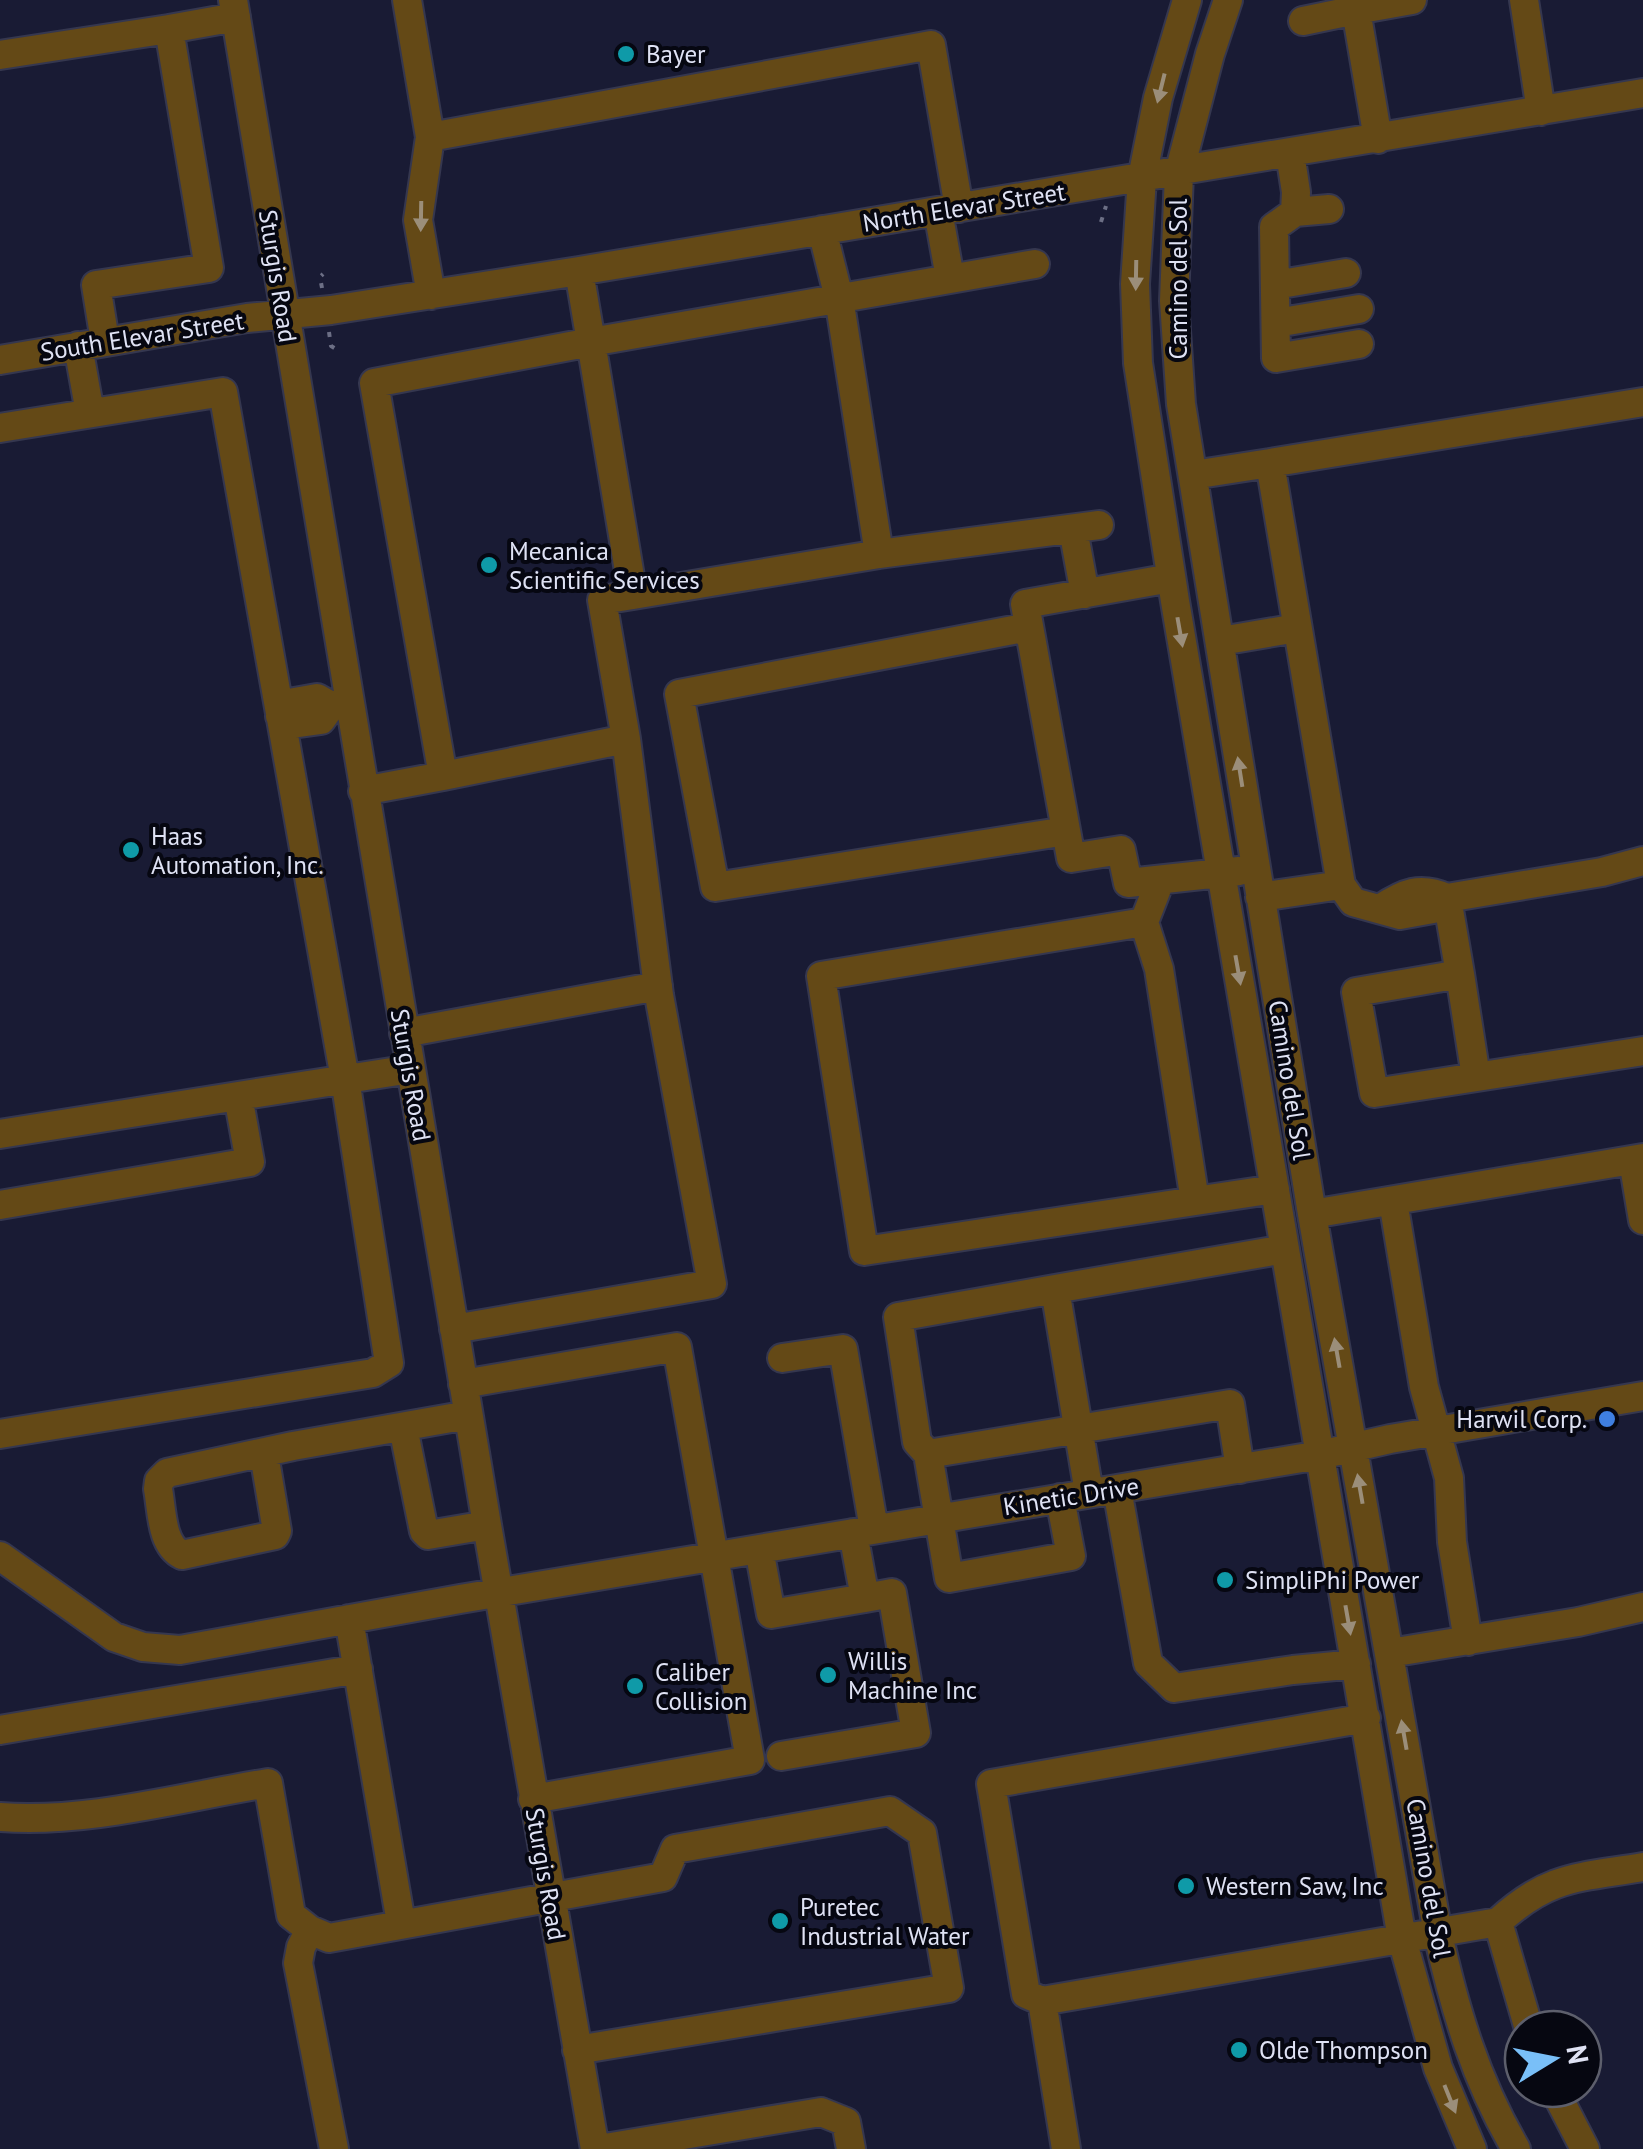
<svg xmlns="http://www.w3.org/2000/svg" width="1643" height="2149" viewBox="0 0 1643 2149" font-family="'PT Sans',sans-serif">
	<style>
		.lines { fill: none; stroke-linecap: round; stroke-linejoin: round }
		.minor-casing { stroke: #35374f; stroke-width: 32 }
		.path { stroke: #6c6f85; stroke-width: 4; stroke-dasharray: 5 8; stroke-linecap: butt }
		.minor { stroke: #644916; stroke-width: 28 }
		.oneway { fill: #9b8e7a }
		.culture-dot { fill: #0f9aa8; stroke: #060711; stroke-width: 4 }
		.shop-dot { fill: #3f7fe0; stroke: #060711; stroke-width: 4 }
		.labels { text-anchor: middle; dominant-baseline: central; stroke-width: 8; stroke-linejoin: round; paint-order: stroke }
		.poi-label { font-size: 25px; fill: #dfe2f4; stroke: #060711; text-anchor: start }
		.street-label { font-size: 25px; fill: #dfe2f4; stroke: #060711 }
	</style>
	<rect width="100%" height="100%" fill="#191b34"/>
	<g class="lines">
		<defs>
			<path id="minor" d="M233,0L487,1525L595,2149
				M407,0L430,137L418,220L431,295
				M1187,0L1158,98L1142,178L1135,284L1138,363L1175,601L1402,1939L1438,2068L1472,2149
				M1228,0L1210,54L1179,173L1174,301L1181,404L1312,1214L1438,1934C1455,2011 1476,2081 1516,2149
				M1524,0L1541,111
				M1303,21L1356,10
				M0,55L169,29
				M430,137L931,45L959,208
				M1378,139L1356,10L1412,0
				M1290,153L1296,192L1295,212L1274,227L1276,358L1359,344
				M938,211L950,278
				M1295,212L1329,209
				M822,230L839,298L879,554
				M1275,285L1346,273
				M1276,323L1359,309
				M105,341L96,285L209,268L169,29L236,17
				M78,346L90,413
				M0,360L247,318L331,310L579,271L1643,93
				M0,428L223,392L345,1079L389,1363L373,1373L0,1434
				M1270,463L1643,402
				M1193,475L1270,463L1341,885L1260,897
				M1073,529L1085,594
				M1171,578L1025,604L1071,858L1121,850L1128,883L1239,871
				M633,595L879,554L1099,525
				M1029,627L679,694L715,887L1066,831
				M1221,641L1297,628
				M331,706L321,720L292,724L280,716L289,703L317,698L331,706L349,702
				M626,739L602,600L633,595L591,342L1035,264
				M363,791L443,776
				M1160,881L1144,922L821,976L864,1251L1275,1189
				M1341,885L1353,902L1400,915L1433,909L1447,898L1602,872L1643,861
				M1447,898L1460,974L1356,992L1374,1093L1643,1051
				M1380,909C1404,893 1420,886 1447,898
				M1144,922L1159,969L1195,1201
				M1460,974L1476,1077
				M404,1033L658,986
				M0,1134L238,1096
				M1633,1160L1643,1220
				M1393,1201L1424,1387L1449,1478L1452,1542L1468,1641
				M0,1205L250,1162L238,1096L411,1069
				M1312,1214L1643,1158
				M454,1329L712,1284L659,995L626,739L443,776L374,383L591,342L579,271
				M782,1358L843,1349L874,1529
				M463,1384L677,1347L750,1760L533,1799
				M403,1427L424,1531L428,1535L487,1525
				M264,1454L277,1531L275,1535L182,1555C161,1545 162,1510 158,1489L159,1481L167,1473L293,1446L468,1415
				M928,1454L917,1442L898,1317L1055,1289
				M1117,1489L1148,1663L1174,1688L1293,1670L1356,1664
				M1089,1493L1055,1289L1285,1249
				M1060,1498L1071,1556L949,1578L928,1454L1230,1404L1240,1469
				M759,1549L771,1614L865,1598
				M0,1556L114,1637L143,1647L180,1650L460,1599L1320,1455L1390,1439L1643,1396
				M349,1619L401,1923
				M1390,1653L1578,1622L1643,1607
				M0,1730L358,1669
				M781,1756L916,1733L892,1593L865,1598L853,1533
				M0,1817C86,1824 182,1797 268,1783L291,1915L310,1930L329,1938L663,1877L675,1849L890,1811L922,1833L949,1988L577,2050
				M1498,1922C1549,1875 1578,1878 1643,1867
				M310,1930L301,1947L298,1963L334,2149
				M1042,2001L1026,1994L991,1784L1366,1718
				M1554,2089L1585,2149
				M599,2149L821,2112L846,2122L851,2149
				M1066,2149L1042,2001L1498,1922L1529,2029"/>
		</defs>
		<!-- minor casing -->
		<use href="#minor" class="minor-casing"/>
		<!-- path -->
		<path class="path" d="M1101,222L1106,206
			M322,288L320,277L323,274
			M329,332L331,346L336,349"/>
		<!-- minor -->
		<use href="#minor" class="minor"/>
	</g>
	<!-- one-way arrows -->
	<defs><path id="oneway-solid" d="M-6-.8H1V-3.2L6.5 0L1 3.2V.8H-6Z" transform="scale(2.5)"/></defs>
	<g class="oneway">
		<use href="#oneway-solid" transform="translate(1161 88) rotate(104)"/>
		<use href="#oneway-solid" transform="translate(421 216) rotate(91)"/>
		<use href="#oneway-solid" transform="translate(1136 275) rotate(91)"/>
		<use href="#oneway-solid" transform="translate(1180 632) rotate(80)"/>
		<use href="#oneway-solid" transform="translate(1240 772) rotate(-99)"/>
		<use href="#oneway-solid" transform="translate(1238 970) rotate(80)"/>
		<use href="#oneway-solid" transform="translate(1337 1353) rotate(-100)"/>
		<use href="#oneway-solid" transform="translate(1360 1489) rotate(-100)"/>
		<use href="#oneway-solid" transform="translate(1348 1620) rotate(80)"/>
		<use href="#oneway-solid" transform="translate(1404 1735) rotate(-100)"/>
		<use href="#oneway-solid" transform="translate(1450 2099) rotate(68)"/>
	</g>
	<!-- markers -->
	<g class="culture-dot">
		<circle cx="626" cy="54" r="10"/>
		<circle cx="489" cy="565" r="10"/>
		<circle cx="131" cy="850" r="10"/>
		<circle cx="1225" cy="1580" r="10"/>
		<circle cx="828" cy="1675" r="10"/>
		<circle cx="635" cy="1686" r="10"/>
		<circle cx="1186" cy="1886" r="10"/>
		<circle cx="780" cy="1921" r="10"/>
		<circle cx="1239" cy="2050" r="10"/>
	</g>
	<circle class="shop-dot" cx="1607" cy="1419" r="10"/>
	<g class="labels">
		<!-- poi labels -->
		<g class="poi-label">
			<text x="646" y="54">Bayer</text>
			<text x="509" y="551">Mecanica<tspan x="509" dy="29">Scientific Services</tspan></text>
			<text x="151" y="836">Haas<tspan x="151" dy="29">Automation, Inc.</tspan></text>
			<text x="1587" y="1419" text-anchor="end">Harwil Corp.</text>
			<text x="1245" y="1580">SimpliPhi Power</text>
			<text x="848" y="1661">Willis<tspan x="848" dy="29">Machine Inc</tspan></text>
			<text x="655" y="1672">Caliber<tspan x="655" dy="29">Collision</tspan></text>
			<text x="1206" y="1886">Western Saw, Inc</text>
			<text x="800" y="1907">Puretec<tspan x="800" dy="29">Industrial Water</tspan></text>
			<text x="1259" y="2050">Olde Thompson</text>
		</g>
		<!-- street labels -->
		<g class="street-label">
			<text transform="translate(964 207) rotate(-9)">North Elevar Street</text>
			<text transform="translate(278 276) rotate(81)">Sturgis Road</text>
			<text transform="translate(1178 279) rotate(-90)">Camino del Sol</text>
			<text transform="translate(142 336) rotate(-9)">South Elevar Street</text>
			<text transform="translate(411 1075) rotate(80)">Sturgis Road</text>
			<text transform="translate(1290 1080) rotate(81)">Camino del Sol</text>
			<text transform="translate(1071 1496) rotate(-9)">Kinetic Drive</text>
			<text transform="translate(546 1874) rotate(80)">Sturgis Road</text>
			<text transform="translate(1429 1878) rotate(80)">Camino del Sol</text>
		</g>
	</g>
	<!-- north arrow -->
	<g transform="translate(1553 2059) rotate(80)"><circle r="48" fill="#060711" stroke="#5d5f6c" stroke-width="2.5"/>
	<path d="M0-8L18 38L0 25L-18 38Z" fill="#79bff8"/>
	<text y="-15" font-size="28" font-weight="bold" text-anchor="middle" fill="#dfe2f4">N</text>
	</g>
</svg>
